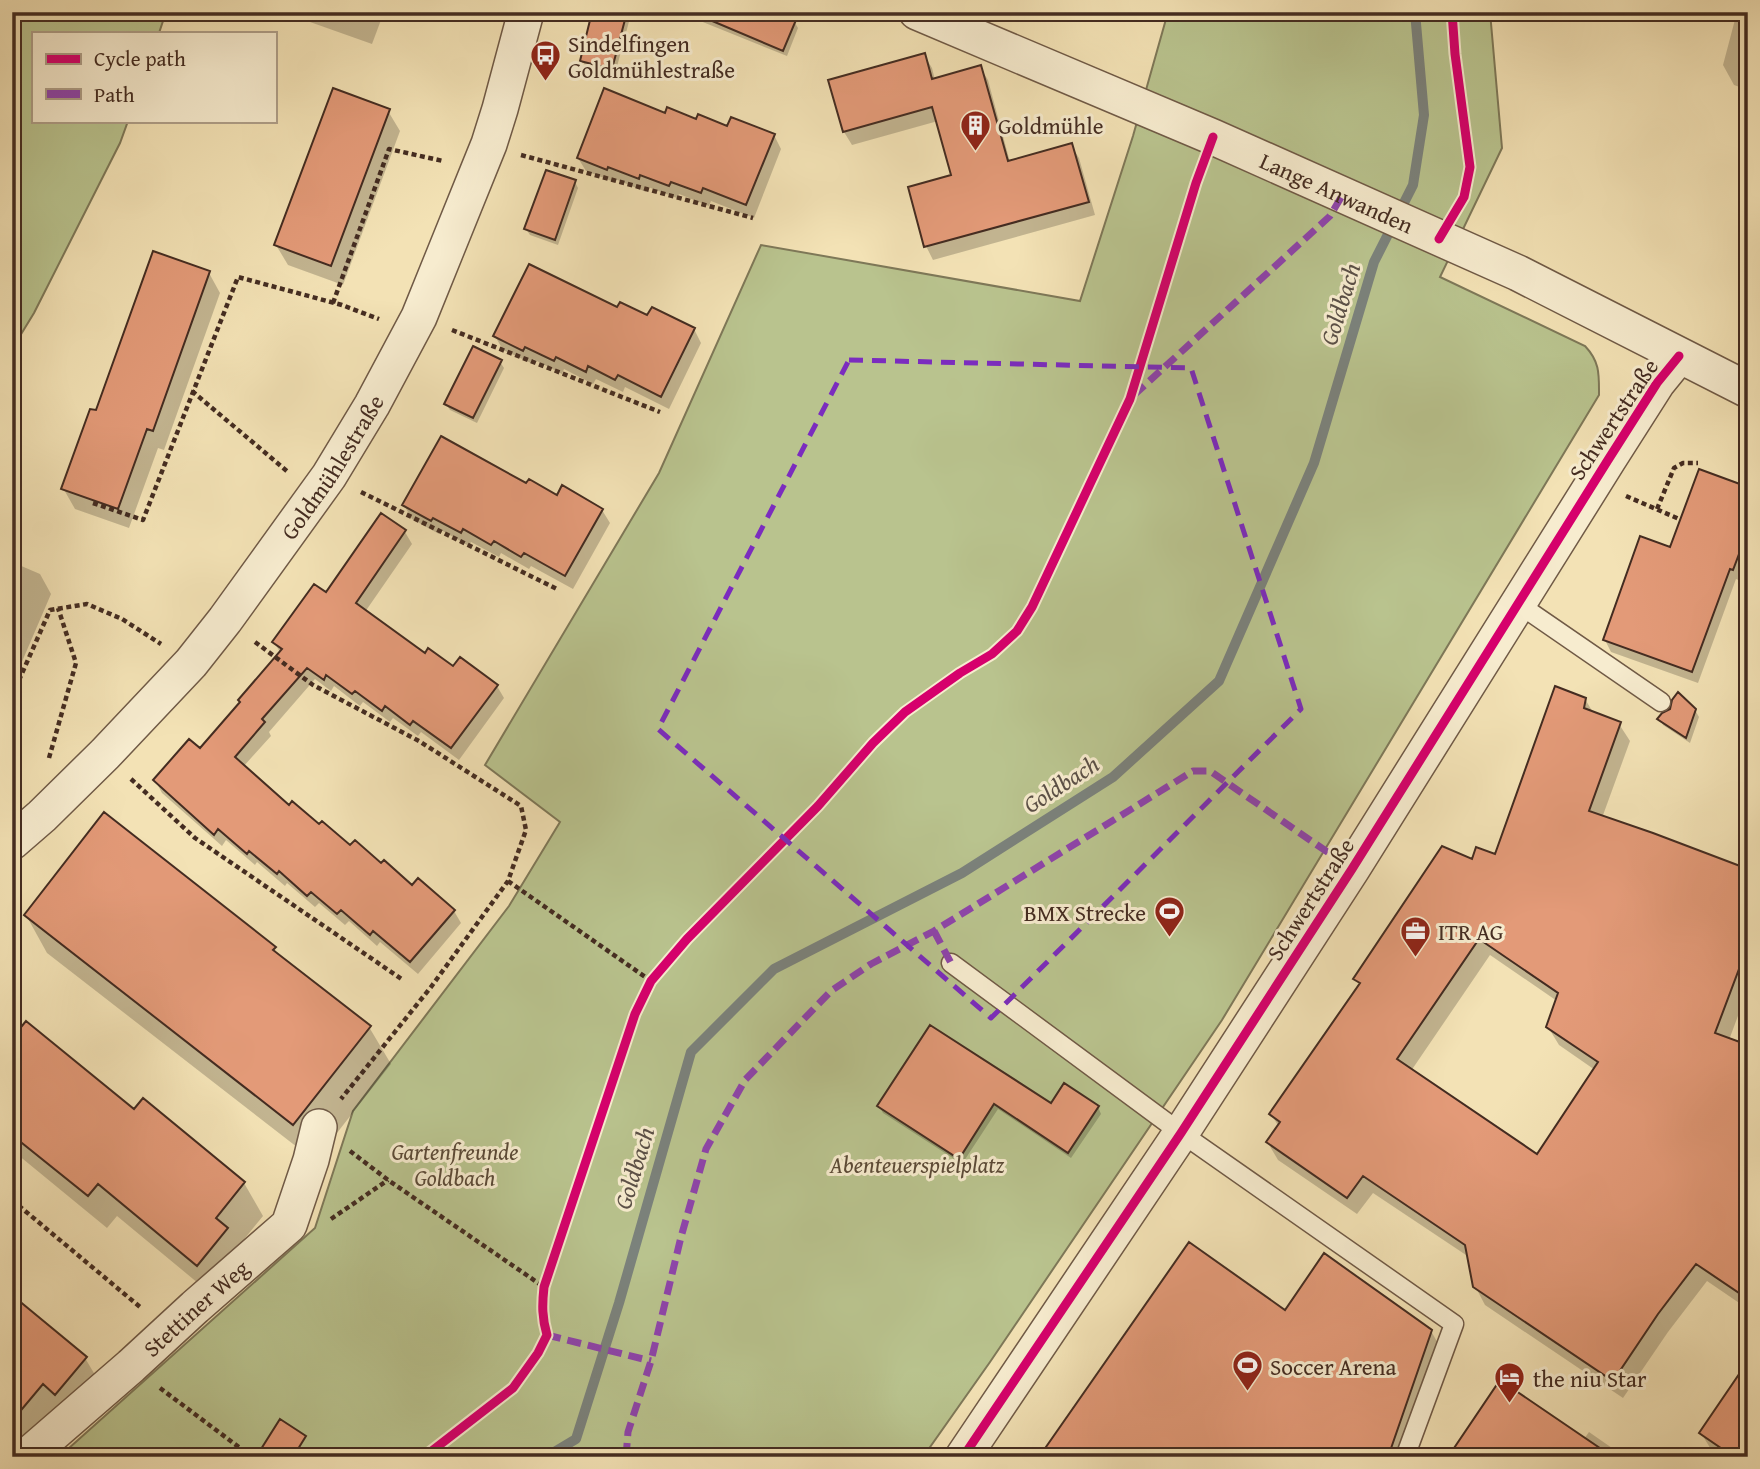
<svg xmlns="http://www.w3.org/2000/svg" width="1760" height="1469" viewBox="0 0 1760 1469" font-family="'Gentium Book Plus',serif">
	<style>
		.green { fill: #b9c38e; stroke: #7e7858; stroke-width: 2 }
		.shadow { fill: #0003; fill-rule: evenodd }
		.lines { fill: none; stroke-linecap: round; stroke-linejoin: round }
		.stream { stroke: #7b827c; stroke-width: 10 }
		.building { fill: #e39a78; stroke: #442c21; stroke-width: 2; fill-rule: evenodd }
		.service-casing { stroke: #705a46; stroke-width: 21 }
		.minor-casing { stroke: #705a46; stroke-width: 38 }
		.path { stroke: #442c21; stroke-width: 4.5; stroke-dasharray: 5 3.5; stroke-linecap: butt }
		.service { stroke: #f7eccf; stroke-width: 18 }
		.minor { stroke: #f7eccf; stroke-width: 35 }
		.quiet { stroke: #8e44ad; stroke-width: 7; stroke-dasharray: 14 7; stroke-linecap: butt }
		.cycleway-casing { stroke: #f7eccf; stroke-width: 13 }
		.cycleway { stroke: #d6006c; stroke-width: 9 }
		.marked { fill: none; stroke: #7b2cbf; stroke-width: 5; stroke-dasharray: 14 9; stroke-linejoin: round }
		.labels { text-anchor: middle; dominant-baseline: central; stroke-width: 6; stroke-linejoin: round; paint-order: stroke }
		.poi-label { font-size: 23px; fill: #442c21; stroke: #f7eccf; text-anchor: start }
		.street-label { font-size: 23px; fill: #442c21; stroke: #f7eccf }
		.park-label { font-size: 23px; font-style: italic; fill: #5b4a37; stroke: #f7eccf }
		.water-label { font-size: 24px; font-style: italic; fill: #5b5047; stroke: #f7eccf }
	</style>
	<rect width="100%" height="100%" fill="#f3e2b5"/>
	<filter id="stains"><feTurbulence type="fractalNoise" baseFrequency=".00286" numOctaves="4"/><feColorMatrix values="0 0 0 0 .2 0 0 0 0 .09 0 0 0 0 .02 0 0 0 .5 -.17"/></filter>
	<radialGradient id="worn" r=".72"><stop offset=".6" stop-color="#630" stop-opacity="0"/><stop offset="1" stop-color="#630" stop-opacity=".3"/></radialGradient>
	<!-- green -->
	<path class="green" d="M12,12H166L159,33H33V121H128L120,143L34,313L12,349Z
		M1168,12H1490L1502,148L1440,277L1585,346C1600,362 1599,374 1599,395L1222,1020L990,1362L923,1457H59L315,1228L353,1111L509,906L560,822L485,765L659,473L761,245L1080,301L1133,136Z"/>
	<!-- shadow -->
	<path class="shadow" d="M304,12H384L372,44L310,22Z
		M594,12H630L631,14L615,74L586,67L582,60Z
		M678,12H772L794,21L798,28L787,56Z
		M1737,12H1748V90L1734,85L1723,65Z
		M924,55L932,68L935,80L980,67L988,80L1010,162L1071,145L1079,158L1095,215L933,260L926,246L953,177L938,121L852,145L844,132L831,81Z
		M388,111L400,131L343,285L288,265L276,245Z
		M666,115L774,135L781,149L754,218L711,201L709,206L679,194L677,198L648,187L646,192L615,179L614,182L586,171L578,158Z
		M575,182L578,188L558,245L530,235L526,229Z
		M209,273L220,293L164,450L158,448L129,528L75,509L63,488L97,413Z
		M618,309L694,329L701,343L669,409L625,387L623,392L596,379L593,384L564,369L562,374L533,359L531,363L503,350L495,336Z
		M500,362L504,368L477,423L450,410L446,404Z
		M527,486L557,497L602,510L610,523L573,589L531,566L529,569L501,553L499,557L471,542L469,546L441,530L439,534L412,519L404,505Z
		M1748,488V584L1736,579L1698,683L1611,652L1605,640L1671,550Z
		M405,532L412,544L365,612L425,655L453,669L497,686L504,698L459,760L421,732L418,736L393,718L390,722L363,702L360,706L334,686L331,691L315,679L269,732L271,736L243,767L289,807L351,848L381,865L412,887L454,911L461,923L418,974L380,942L377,946L349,921L345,925L319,903L315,907L287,883L285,886L257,862L255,865L226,840L222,846L162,793L155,780L200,751L281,654L274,642L326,595Z
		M12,562L40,574L51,594L12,685Z
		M1585,699L1594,714L1619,724L1630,741L1602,818L1748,871V989L1729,1040L1748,1047V1309L1707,1281L1668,1332L1623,1398L1485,1305L1475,1286L1469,1257L1373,1193L1357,1214L1278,1160L1268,1143L1279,1127L1271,1114L1360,986L1355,979L1473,861L1496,857ZM1490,955L1557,1001L1548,1027L1559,1045L1595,1070L1537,1156L1411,1071Z
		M1695,710L1699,717L1690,743L1663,725L1660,719Z
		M26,915L274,948L279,957L369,1027L391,1064L315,1161L47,953Z
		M930,1028L1051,1105L1098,1107L1101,1114L1071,1158L998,1109L962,1164L883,1113L879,1106Z
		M12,1032L244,1183L263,1216L237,1248L216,1298L117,1216L107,1228L12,1150Z
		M12,1297L85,1358L104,1390L33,1452L12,1435Z
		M1285,1313L1431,1331L1443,1352L1406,1457H1041Z
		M1589,1432L1625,1457H1454L1584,1439Z
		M1701,1433L1748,1457H1720L1712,1451Z"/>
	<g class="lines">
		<!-- stream -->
		<path class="stream" d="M546,1457L576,1439L619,1303L691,1052L774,969L962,873L1113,777L1219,681L1314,463L1374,262L1413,185L1424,115L1415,12"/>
	</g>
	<!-- building -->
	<path class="building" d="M592,12H627L612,69L580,61Z
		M691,12H777L796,20L783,51Z
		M925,53L932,79L981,65L1008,161L1072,143L1089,202L924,247L908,187L951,175L932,107L843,132L828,80Z
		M333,88L390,109L331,266L274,245Z
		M604,88L665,113L667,107L696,119L698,114L727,126L731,117L775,134L746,205L703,188L701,193L671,182L669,186L640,175L639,179L608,167L607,170L577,158Z
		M546,170L576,180L555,240L524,229Z
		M153,251L210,271L153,431L147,429L118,509L61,489L90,409L96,410Z
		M529,264L617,307L620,302L647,315L652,307L695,328L661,397L618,375L615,380L588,366L586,372L556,357L554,361L525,347L523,351L493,336Z
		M473,346L502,360L473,418L444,404Z
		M441,436L526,483L529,479L557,495L562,485L603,509L565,576L524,553L521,557L494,541L491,545L463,529L461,533L433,518L431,521L402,505Z
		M1699,469L1748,487V530L1733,570L1730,569L1692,672L1603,640L1640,536L1670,547Z
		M381,513L406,530L356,603L425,653L428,648L453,666L460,657L498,685L451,748L413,721L410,725L385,706L382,711L355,691L352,694L326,675L324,680L307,668L262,719L265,722L235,757L289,805L292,801L319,824L322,821L350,845L355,840L381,863L384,860L412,885L418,878L455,910L410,962L373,931L370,935L341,910L337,914L311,892L307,896L279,871L277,874L249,851L247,854L218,829L214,835L153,780L189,739L200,748L240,702L238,700L282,649L272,642L314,584L326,592Z
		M1555,686L1586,698L1584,708L1621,722L1589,811L1653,833L1748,869V945L1715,1033L1748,1045V1299L1696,1264L1658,1314L1613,1381L1473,1287L1465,1245L1363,1176L1347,1198L1266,1142L1280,1122L1269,1114L1360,983L1353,979L1442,846L1472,859L1476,847L1495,854ZM1479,939L1558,993L1546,1027L1598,1062L1537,1154L1397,1059Z
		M1678,692L1696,709L1686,738L1657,719L1662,713L1670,709L1672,700Z
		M104,812L276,947L273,950L371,1026L293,1125L24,915Z
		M26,1021L134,1109L143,1098L245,1182L216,1218L228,1228L197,1266L98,1184L88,1196L12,1135V1038Z
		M930,1025L1051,1103L1064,1083L1099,1106L1068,1153L994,1104L959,1159L877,1106Z
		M1189,1242L1285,1310L1324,1253L1432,1330L1388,1457H1039Z
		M12,1295L87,1357L55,1395L43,1384L12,1421Z
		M1748,1361V1457H1734L1699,1433Z
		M1500,1380L1613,1457H1448Z
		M280,1419L306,1436L293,1457H256Z"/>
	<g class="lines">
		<defs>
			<path id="service" d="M1517,603L1661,702
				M951,963L1181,1133L1454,1324L1405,1457"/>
			<g id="minor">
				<path id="s1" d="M917,12L1213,137L1518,273L1748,390"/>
				<path id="s2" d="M12,842L42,816L105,754L191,663L225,620L329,476L372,405L419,317L489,144L500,109L526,12"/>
				<path id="s3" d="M26,1457L131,1366L195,1307L289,1225L311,1160L319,1127"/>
				<path d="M963,1457L1181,1133L1352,869L1608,460L1657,383L1679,356"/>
			</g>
		</defs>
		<!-- service casing -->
		<use href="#service" class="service-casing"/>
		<!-- minor casing -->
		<use href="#minor" class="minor-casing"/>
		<!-- path -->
		<path class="path" d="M521,155L753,218
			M333,303L389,149L443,161
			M452,330L660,412
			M192,391L288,472
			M361,492L557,589
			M1626,496L1679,519
			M93,503L143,520L238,277L342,305L379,319
			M1657,509L1674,468L1683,463H1698
			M255,642L313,685L419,741L521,806L526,830L508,881L431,987L341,1099
			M12,696L50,610L87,604L122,619L161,644
			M49,758L76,663L58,608
			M131,779L195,838L403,980
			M508,881L651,981
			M350,1151L388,1180L544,1287
			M12,1200L140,1307
			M331,1219L388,1180
			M160,1388L252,1457"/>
		<!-- service -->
		<use href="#service" class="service"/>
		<!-- minor -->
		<use href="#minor" class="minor"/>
		<!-- quiet -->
		<path class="quiet" d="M1134,395L1330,216L1343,194
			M934,931L951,963
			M547,1335L651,1361
			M626,1457L628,1432L651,1361L681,1237L706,1149L745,1080L831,991L871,964L934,931L1193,771H1210L1352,869"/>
		<defs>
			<path id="cycleway" d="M1439,239L1464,197L1470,167L1455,54L1452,12
				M424,1457L513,1388L538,1353L547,1335C542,1318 542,1305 544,1287L635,1014L651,981L687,939L818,806L873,743L905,712L960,673L992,654L1017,631L1032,607L1130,399L1196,183L1213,137
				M963,1457L1181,1133L1352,869L1608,460L1657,383L1679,356"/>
		</defs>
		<!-- cycleway casing -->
		<use href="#cycleway" class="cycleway-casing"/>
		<!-- cycleway -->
		<use href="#cycleway" class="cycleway"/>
	</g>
	<!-- marked area -->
	<path class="marked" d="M849,360L1191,368L1301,709L991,1018L658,729Z"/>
	<!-- icons -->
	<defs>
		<symbol id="bus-pin" viewBox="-11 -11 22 30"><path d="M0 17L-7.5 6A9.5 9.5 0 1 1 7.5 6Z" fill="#8f2418" stroke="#f7eccf"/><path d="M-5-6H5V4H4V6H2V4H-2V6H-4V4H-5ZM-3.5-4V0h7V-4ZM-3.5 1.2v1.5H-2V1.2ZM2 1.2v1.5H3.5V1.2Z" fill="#fff"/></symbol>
		<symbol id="building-pin" viewBox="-11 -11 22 30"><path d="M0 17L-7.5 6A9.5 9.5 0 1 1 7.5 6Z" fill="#8f2418" stroke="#f7eccf"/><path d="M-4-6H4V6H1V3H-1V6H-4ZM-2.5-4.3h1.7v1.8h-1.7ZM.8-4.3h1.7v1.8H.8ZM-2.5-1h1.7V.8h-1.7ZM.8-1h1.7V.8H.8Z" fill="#fff"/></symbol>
		<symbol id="stadium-pin" viewBox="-11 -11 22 30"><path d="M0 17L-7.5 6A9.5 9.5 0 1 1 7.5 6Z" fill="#8f2418" stroke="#f7eccf"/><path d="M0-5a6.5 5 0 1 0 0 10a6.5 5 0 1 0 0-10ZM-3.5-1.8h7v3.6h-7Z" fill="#fff"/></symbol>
		<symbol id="office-pin" viewBox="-11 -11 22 30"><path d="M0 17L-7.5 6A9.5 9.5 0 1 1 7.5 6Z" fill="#8f2418" stroke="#f7eccf"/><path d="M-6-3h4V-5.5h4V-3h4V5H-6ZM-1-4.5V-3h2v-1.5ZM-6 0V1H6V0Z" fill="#fff"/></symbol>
		<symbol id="hotel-pin" viewBox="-11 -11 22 30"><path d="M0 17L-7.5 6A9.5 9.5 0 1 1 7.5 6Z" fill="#8f2418" stroke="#f7eccf"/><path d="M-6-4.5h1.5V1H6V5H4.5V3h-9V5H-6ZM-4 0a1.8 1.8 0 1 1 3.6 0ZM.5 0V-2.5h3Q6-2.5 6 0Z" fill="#fff"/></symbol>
	</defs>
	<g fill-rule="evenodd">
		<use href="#bus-pin" x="528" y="38" width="35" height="47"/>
		<use href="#building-pin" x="958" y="108" width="35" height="47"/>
		<use href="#stadium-pin" x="1152" y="894" width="35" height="47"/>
		<use href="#office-pin" x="1398" y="914" width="35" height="47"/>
		<use href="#stadium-pin" x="1230" y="1348" width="35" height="47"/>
		<use href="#hotel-pin" x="1492" y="1360" width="35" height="47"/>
	</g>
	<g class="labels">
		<!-- poi labels -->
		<g class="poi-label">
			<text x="568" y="43">Sindelfingen<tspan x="568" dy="26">Goldmühlestraße</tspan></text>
			<text x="998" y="125">Goldmühle</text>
			<text x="1146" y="912" text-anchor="end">BMX Strecke</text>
			<text x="1438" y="931">ITR AG</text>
			<text x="1270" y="1366">Soccer Arena</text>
			<text x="1533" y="1378">the niu Star</text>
		</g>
		<!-- street labels -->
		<g class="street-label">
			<text stroke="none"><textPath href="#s1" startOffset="457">Lange Anwanden</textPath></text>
			<text transform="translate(1613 419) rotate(-56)">Schwertstraße</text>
			<text stroke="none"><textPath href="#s2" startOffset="495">Goldmühlestraße</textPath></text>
			<text transform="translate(1310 899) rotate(-57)">Schwertstraße</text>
			<text stroke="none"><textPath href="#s3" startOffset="226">Stettiner Weg</textPath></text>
		</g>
		<!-- park labels -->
		<g class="park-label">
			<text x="455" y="1151">Gartenfreunde<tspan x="455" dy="26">Goldbach</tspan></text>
			<text x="917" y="1164">Abenteuerspielplatz</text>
		</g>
		<!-- water labels -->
		<g class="water-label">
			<text transform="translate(1340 304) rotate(-73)">Goldbach</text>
			<text transform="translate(1061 784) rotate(-33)">Goldbach</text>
			<text transform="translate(634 1168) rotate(-73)">Goldbach</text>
		</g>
	</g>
	<!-- margin -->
	<rect width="1760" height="1469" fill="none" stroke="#f3e2b5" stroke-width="42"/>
	<rect x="14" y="14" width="1732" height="1441" fill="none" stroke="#442c21" stroke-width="3.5"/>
	<rect x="21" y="21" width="1718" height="1427" fill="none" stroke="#442c21" stroke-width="2"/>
	<!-- legend -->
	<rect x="32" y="32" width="245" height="91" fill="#f7eccf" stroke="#af9f89" stroke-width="2"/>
	<rect x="46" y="54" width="35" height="10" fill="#d6006c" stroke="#af9f89" stroke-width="2"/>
	<text x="94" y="66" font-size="21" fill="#442c21">Cycle path</text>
	<rect x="46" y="89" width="35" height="10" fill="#8e44ad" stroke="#af9f89" stroke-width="2"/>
	<text x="94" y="102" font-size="21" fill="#442c21">Path</text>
	<rect width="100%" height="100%" filter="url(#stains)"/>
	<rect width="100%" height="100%" fill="url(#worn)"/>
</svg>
